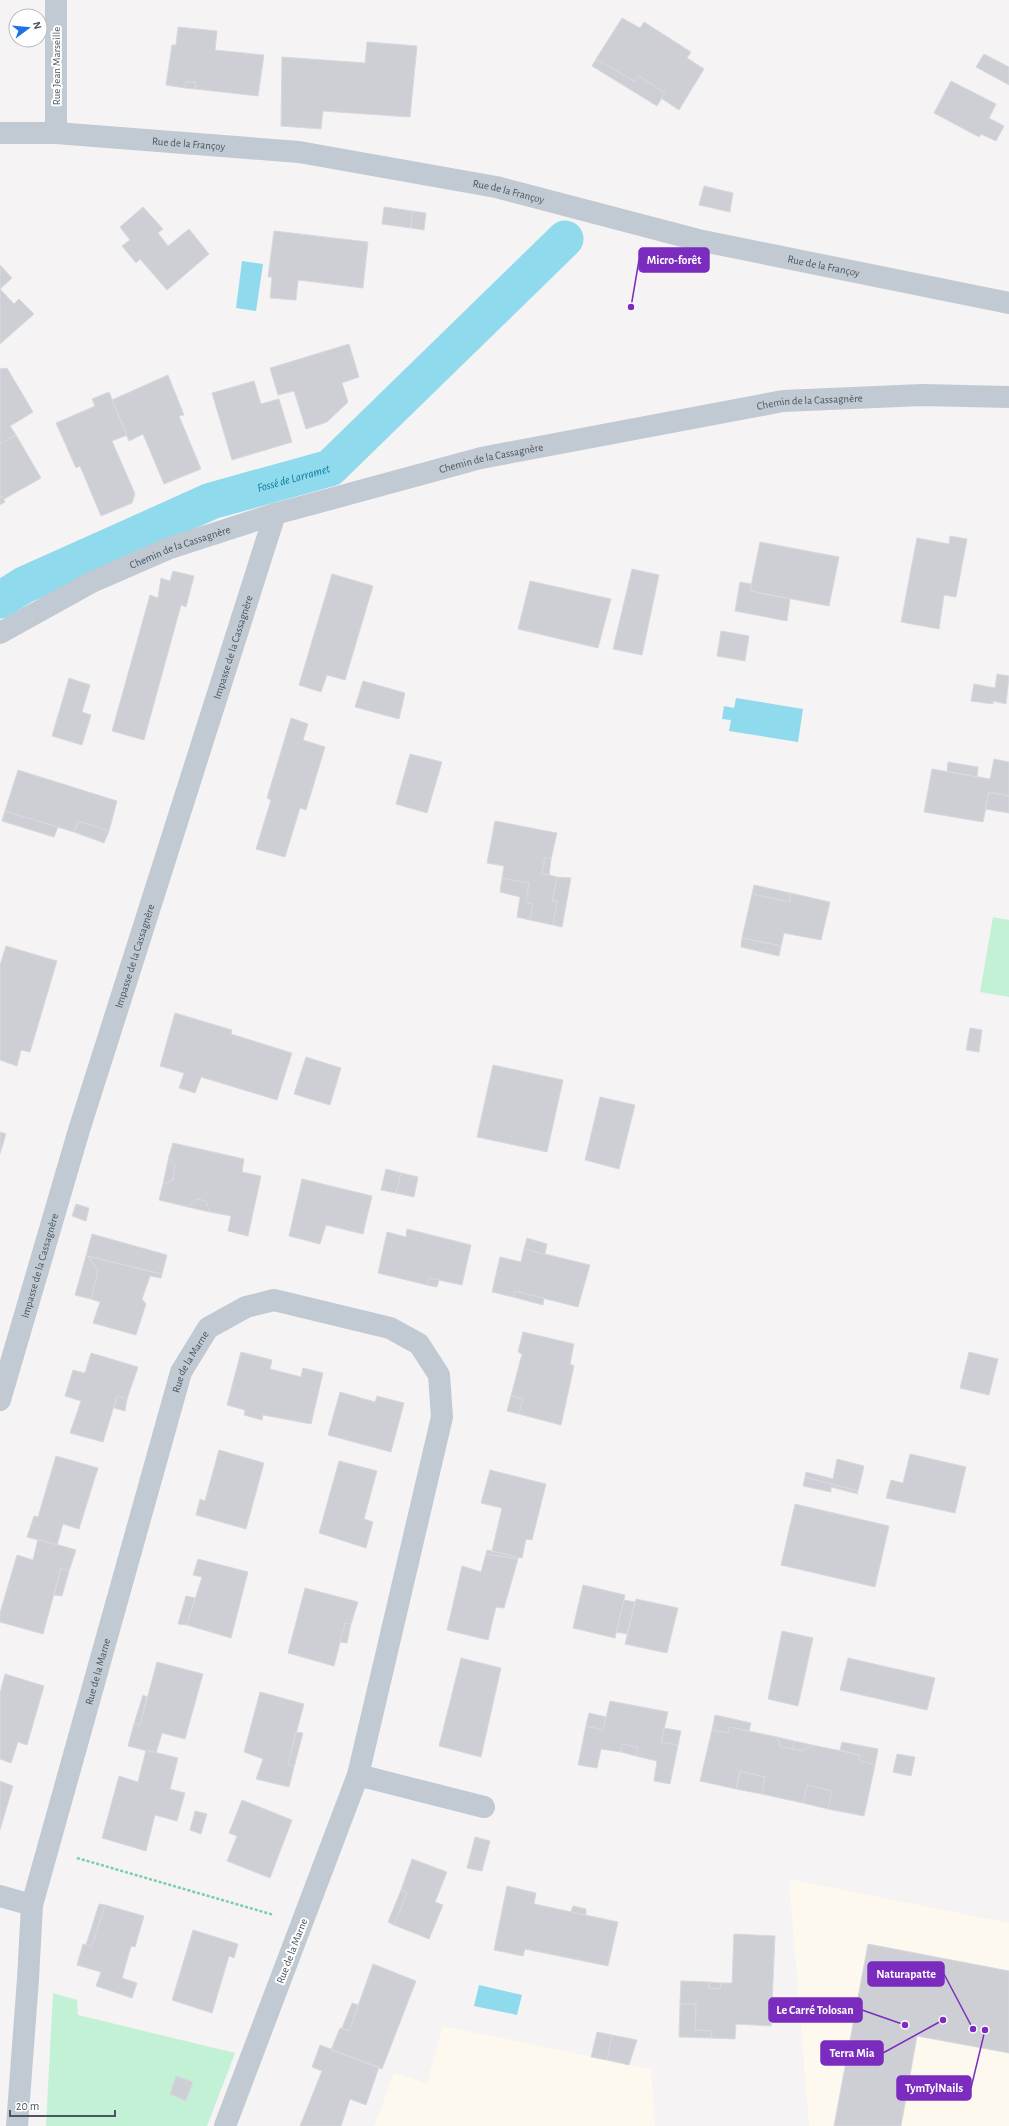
<svg xmlns="http://www.w3.org/2000/svg" width="1009" height="2126" viewBox="0 0 1009 2126" font-family="'Alegreya Sans',sans-serif">
	<style>
		.commercial { fill: #fdf9ef }
		.green { fill: #c3f1d5 }
		.water { fill: #90daee }
		.lines { fill: none; stroke-linecap: round; stroke-linejoin: round }
		.canal { stroke: #90daee; stroke-width: 37 }
		.building { fill: #cdcfd5; stroke: #d7d9de }
		.path { stroke: #7ad0a6; stroke-width: 2.5; stroke-dasharray: 3 2; stroke-linecap: butt }
		.minor { stroke: #c1cad2; stroke-width: 22 }
		.labels { text-anchor: middle; dominant-baseline: central; stroke-width: 4; stroke-linejoin: round; paint-order: stroke }
		.street-label { font-size: 11px; fill: #4a5661; stroke: #fff }
		.water-label { font-size: 12px; font-style: italic; fill: #0c7c9b; stroke: #fff }
		.leader { fill: none; stroke: #7b2cbf; stroke-width: 1.5 }
		.callout-dot { fill: #7b2cbf; stroke: #fff; stroke-width: 1.5 }
		.callout { fill: #7b2cbf; stroke: #7b2cbf; stroke-width: 1.5 }
		.callout-label { font-size: 12px; text-anchor: middle; font-weight: bold; fill: #fff }
	</style>
	<rect width="100%" height="100%" fill="#f5f3f3"/>
	<!-- commercial -->
	<path class="commercial" d="M789,1879L1009,1923V2126H809Z
		M443,2026L651,2069L655,2126H374L394,2073L427,2083Z"/>
	<!-- green -->
	<path class="green" d="M993,917L1009,920V997L980,992Z
		M53,1993L77,2000L78,2015L235,2053L207,2126H46Z"/>
	<!-- water -->
	<path class="water" d="M242,261L263,264L256,311L236,308Z
		M736,698L803,709L798,742L729,731L731,720L722,719L724,706L734,708Z
		M479,1985L522,1995L517,2015L474,2006Z"/>
	<g class="lines">
		<!-- canal -->
		<path class="canal" id="s1" d="M0,600L24,585L211,501L330,468L565,239"/>
	</g>
	<!-- building -->
	<path class="building" d="M622,18L640,28L644,22L691,52L687,58L704,69L679,110L661,98L665,93L639,76L634,81L596,59Z
		M178,27L217,31L215,50L264,55L258,96L195,89L196,82H186L185,88L166,85L172,45H176Z
		M367,42L417,46L410,117L323,111L321,129L281,126L282,57L365,63Z
		M984,54L1009,67V85L976,67Z
		M596,59L634,81L639,76L665,93L657,106L592,66Z
		M951,81L996,104L989,118L1004,126L996,141L981,134L979,137L934,113Z
		M186,82H196L195,89L185,88Z
		M704,186L733,193L730,212L699,205Z
		M143,207L163,229L158,233L168,246L189,229L209,254L167,290L140,259L136,263L122,246L130,240L120,227Z
		M384,207L412,211L411,228L382,224Z
		M412,211L426,213L424,230L411,228Z
		M274,231L368,242L363,288L298,280L296,300L270,298L272,277H268Z
		M0,265L12,278L0,289L14,304L19,299L34,314L0,344Z
		M349,344L359,377L342,383L348,402L327,422L306,429L294,391L278,395L270,368Z
		M7,368L33,412L10,426L16,435L0,444V369Z
		M168,375L184,415L179,416L201,469L164,484L143,434L129,441L112,400Z
		M254,381L261,404L279,399L292,442L232,460L212,393Z
		M109,392L127,435L112,441L135,494L132,503L101,516L80,466L76,468L56,423L95,406L92,399Z
		M16,435L41,478L4,499L2,496L0,497V444Z
		M2,496L5,502L0,505V497Z
		M950,536L967,539L956,597L944,595L939,629L901,622L917,538L949,544Z
		M760,542L839,557L829,606L750,591Z
		M632,569L659,575L642,655L613,649Z
		M173,571L194,576L186,607L181,605L144,740L112,731L150,595L158,598L161,578L170,581Z
		M332,574L373,586L345,680L327,675L321,692L299,685Z
		M530,581L611,599L598,648L518,629Z
		M740,582L752,584L750,591L790,599L787,621L735,611Z
		M721,631L749,636L745,661L717,656Z
		M997,674L1009,676L1006,704L993,701V704L971,701L974,684L995,688Z
		M69,678L90,685L82,712L91,715L82,745L52,736Z
		M363,681L405,693L399,719L355,707Z
		M291,718L308,724L303,740L325,747L306,810L300,808L285,857L256,849L271,800L267,798Z
		M410,754L442,762L427,813L396,804Z
		M994,759L1009,762V796L989,792L983,822L924,812L932,769L990,779Z
		M948,762L978,767L977,777L947,771Z
		M18,770L117,801L109,831L78,821L74,832L5,811Z
		M989,792L1009,796V813L985,809Z
		M5,811L58,827L54,837L2,821Z
		M78,821L109,831L104,843L74,832Z
		M495,821L557,833L551,859L545,857L542,873L557,877L552,901H557L553,925L530,920L533,904L526,902L529,883L502,878L504,866L487,863Z
		M545,857L551,859L549,875L542,873Z
		M557,877L571,878L562,927L553,925L557,901H552Z
		M502,878L529,883L526,902L533,904L530,920L517,917L520,897L500,892Z
		M754,885L790,893V902L752,894Z
		M790,893L830,902L821,940L784,933L781,946L742,938L752,894L790,902Z
		M742,938L781,946L779,956L741,947Z
		M6,946L57,961L30,1052L21,1050L17,1066L0,1060V965Z
		M175,1013L232,1030L231,1034L292,1053L277,1100L201,1077L195,1093L179,1088L184,1073L160,1066Z
		M970,1028L982,1030L979,1052L966,1050Z
		M306,1057L341,1068L330,1105L294,1094Z
		M493,1065L563,1080L547,1152L477,1137Z
		M600,1097L635,1105L619,1169L585,1160Z
		M0,1132L6,1134L0,1154Z
		M173,1143L244,1159L242,1172L261,1176L248,1236L228,1231L231,1216L210,1212L206,1201L197,1199L188,1207L159,1200L163,1184L173,1180L175,1165L169,1156Z
		M169,1156L175,1165L173,1180L163,1184Z
		M386,1169L401,1173L396,1193L381,1190Z
		M401,1173L418,1177L414,1197L396,1193Z
		M302,1179L372,1196L363,1234L326,1225L320,1244L289,1236Z
		M197,1199L206,1201L210,1212L188,1207Z
		M76,1204L89,1208L86,1221L72,1216Z
		M407,1229L471,1245L462,1285L429,1278L427,1285L378,1273L387,1232L406,1237Z
		M92,1234L167,1255L162,1274L86,1256Z
		M527,1238L547,1244L545,1254L524,1249Z
		M524,1249L590,1265L578,1307L515,1291L513,1297L492,1292L500,1257L521,1262Z
		M86,1256H88L98,1271L91,1299L75,1295Z
		M88,1256L162,1274L161,1278L150,1276L142,1299L146,1304L136,1335L93,1323L100,1302L91,1299L98,1271Z
		M429,1278L439,1280L437,1287L427,1285Z
		M515,1291L544,1298L543,1305L513,1297Z
		M523,1332L574,1344L570,1364L574,1366L561,1425L519,1414L523,1399L511,1396L522,1354L518,1352Z
		M241,1352L272,1360L270,1369L301,1377L303,1368L323,1373L311,1424L263,1415L262,1420L244,1415L245,1410L227,1405Z
		M969,1352L998,1359L989,1395L960,1388Z
		M91,1353L138,1367L127,1399L117,1396L103,1442L70,1433L81,1401L65,1396L73,1370L85,1373Z
		M340,1392L375,1402L377,1396L404,1403L391,1452L328,1435Z
		M117,1396L127,1399L125,1411L114,1408Z
		M511,1396L523,1399L519,1414L507,1411Z
		M219,1450L264,1463L246,1529L196,1515L200,1499L205,1501Z
		M910,1454L966,1467L955,1513L886,1498L891,1480L903,1483Z
		M56,1456L98,1468L79,1529L63,1524L57,1545L27,1537L34,1516L38,1517Z
		M837,1459L864,1466L858,1491L805,1477L806,1472L833,1479Z
		M339,1461L377,1471L364,1519L373,1522L366,1548L319,1533Z
		M490,1470L546,1484L532,1540L526,1539L522,1558L492,1551L502,1508L481,1503Z
		M805,1477L857,1491L858,1494L831,1487V1492L803,1486Z
		M795,1504L889,1526L875,1587L781,1565Z
		M38,1539L76,1550L69,1571L61,1568L43,1634L0,1622V1613L17,1555L33,1560Z
		M487,1550L518,1557V1559L486,1554Z
		M486,1554L518,1559L504,1608L496,1607L488,1640L447,1630L462,1566L481,1572Z
		M198,1559L248,1572L231,1638L187,1625L202,1577L193,1575Z
		M61,1568L69,1571L62,1596L54,1595Z
		M583,1585L625,1595L615,1638L573,1628Z
		M305,1588L358,1602L351,1624L345,1623L334,1666L288,1653Z
		M186,1596L195,1598L187,1625L178,1624Z
		M636,1599L678,1608L667,1653L625,1644Z
		M624,1600L635,1602L627,1634L616,1632Z
		M345,1623L351,1624L347,1643L340,1642Z
		M782,1631L813,1638L798,1706L768,1699Z
		M461,1658L501,1668L481,1757L439,1746Z
		M848,1658L935,1678L927,1710L840,1690Z
		M157,1662L203,1674L185,1739L162,1733L156,1753L128,1746L134,1724L140,1725Z
		M5,1674L44,1686L27,1745L18,1742L11,1763L0,1759V1693Z
		M260,1692L304,1704L288,1764L294,1767L289,1787L256,1779L263,1759L244,1752Z
		M143,1695L147,1697L140,1725L134,1724Z
		M610,1701L668,1712L661,1742L678,1745L670,1784L654,1781L657,1761L636,1756L638,1747L622,1744L621,1752L601,1749L597,1768L578,1765L586,1726L603,1730Z
		M589,1713L606,1717L603,1730L586,1726Z
		M715,1715L751,1723L749,1731L729,1727L728,1733L712,1730Z
		M729,1727L777,1737L781,1747L804,1751L812,1745L860,1755L859,1761L875,1765L864,1816L828,1809L832,1791L807,1785L803,1803L762,1794L765,1777L740,1771L736,1789L700,1781L712,1730L728,1733Z
		M664,1728L681,1731L678,1745L661,1742Z
		M296,1732L303,1733L294,1767L288,1764Z
		M777,1737L794,1741L793,1749L781,1747Z
		M794,1741L812,1745L804,1751L793,1749Z
		M842,1742L878,1749L875,1765L859,1761L860,1755L840,1750Z
		M622,1744L638,1747L636,1756L621,1752Z
		M146,1750L178,1758L170,1789L185,1793L177,1821L155,1815L146,1851L102,1838L119,1776L138,1782Z
		M897,1754L915,1757L911,1776L893,1772Z
		M740,1771L765,1777L762,1794L736,1789Z
		M0,1781L13,1786L0,1830Z
		M807,1785L832,1791L828,1809L803,1803Z
		M242,1800L292,1820L270,1878L227,1861L237,1836L229,1833Z
		M195,1811L207,1814L201,1834L190,1830Z
		M475,1837L490,1841L482,1871L467,1868Z
		M412,1859L447,1872L435,1902L443,1905L429,1939L394,1925L407,1893L401,1890Z
		M507,1886L536,1893L534,1904L618,1922L608,1966L525,1949L523,1956L494,1950Z
		M401,1890L407,1893L394,1925L388,1922Z
		M99,1904L105,1905L92,1946L86,1945Z
		M105,1905L144,1916L135,1947L131,1946L122,1978L137,1983L132,1998L96,1986L101,1972L77,1965L83,1944L92,1946Z
		M573,1906L586,1909V1915L571,1912Z
		M193,1930L238,1944L234,1958L229,1956L212,2013L172,2000Z
		M734,1934L775,1936L771,2026L736,2024L735,2039L711,2038L712,2031L695,2030L696,2004H680L681,1981L709,1982V1988L720,1989L721,1983H732Z
		M868,1944L1009,1971V2053L917,2036L901,2126H834Z
		M373,1964L416,1981L382,2069L331,2050L340,2028L349,2031Z
		M709,1982L721,1983L720,1989L709,1988Z
		M352,2003L358,2005L349,2031L342,2028Z
		M680,2004H696L695,2030L712,2031L711,2038L679,2037Z
		M597,2032L612,2035L607,2060L591,2057Z
		M612,2035L637,2040L629,2065L607,2060Z
		M320,2045L379,2067L366,2105L350,2099L341,2126H300L322,2071L312,2067Z
		M176,2076L193,2082L186,2101L170,2094Z"/>
	<g class="lines">
		<!-- path -->
		<path class="path" d="M77,1858L274,1915"/>
		<!-- minor -->
		<g class="minor">
			<path d="M56,0V133"/>
			<path id="s2" d="M0,133H56L299,152L496,187L698,240L1009,303"/>
			<path id="s3" d="M0,633L92,582L170,548L275,514L481,458L783,401L922,395L1009,397"/>
			<path id="s4" d="M0,1400L79,1130L275,514"/>
			<path d="M358,1775L484,1807"/>
			<path d="M0,1896L32,1905"/>
			<path id="s5" d="M17,2126L28,1979L32,1905L181,1372L208,1328L246,1307L274,1300L390,1328L419,1344L439,1375L442,1417L358,1775L225,2126"/>
		</g>
	</g>
	<g class="labels">
		<!-- street labels -->
		<g class="street-label">
			<text transform="translate(56 66) rotate(-90)">Rue Jean Marseille</text>
			<text stroke="none"><textPath href="#s2" startOffset="189">Rue de la Françoy</textPath></text>
			<text stroke="none"><textPath href="#s2" startOffset="513">Rue de la Françoy</textPath></text>
			<text stroke="none"><textPath href="#s2" startOffset="837">Rue de la Françoy</textPath></text>
			<text stroke="none"><textPath href="#s3" startOffset="848">Chemin de la Cassagnère</textPath></text>
			<text stroke="none"><textPath href="#s3" startOffset="524">Chemin de la Cassagnère</textPath></text>
			<text stroke="none"><textPath href="#s3" startOffset="200">Chemin de la Cassagnère</textPath></text>
			<text stroke="none"><textPath href="#s4" startOffset="788">Impasse de la Cassagnère</textPath></text>
			<text stroke="none"><textPath href="#s4" startOffset="464">Impasse de la Cassagnère</textPath></text>
			<text stroke="none"><textPath href="#s4" startOffset="140">Impasse de la Cassagnère</textPath></text>
			<text stroke="none"><textPath href="#s5" startOffset="788">Rue de la Marne</textPath></text>
			<text stroke="none"><textPath href="#s5" startOffset="464">Rue de la Marne</textPath></text>
			<text transform="translate(292 1951) rotate(-69)">Rue de la Marne</text>
		</g>
		<!-- water labels -->
		<g class="water-label">
			<text stroke="none"><textPath href="#s1" startOffset="319">Fossé de Larramet</textPath></text>
		</g>
	</g>
	<!-- callouts -->
	<path class="leader" d="M631 307L639 260M973 2029L944 1974M905 2025L862 2010M943 2020L883 2053M985 2030L971 2088"/>
	<g class="callout-dot">
		<circle cx="631" cy="307" r="4"/>
		<circle cx="973" cy="2029" r="4"/>
		<circle cx="905" cy="2025" r="4"/>
		<circle cx="943" cy="2020" r="4"/>
		<circle cx="985" cy="2030" r="4"/>
	</g>
	<g class="callout">
		<rect x="639" y="248" width="70" height="24" rx="4"/>
		<rect x="868" y="1962" width="76" height="24" rx="4"/>
		<rect x="769" y="1998" width="93" height="24" rx="4"/>
		<rect x="821" y="2041" width="62" height="24" rx="4"/>
		<rect x="897" y="2076" width="74" height="24" rx="4"/>
	</g>
	<g class="callout-label">
		<text x="674" y="264">Micro-forêt</text>
		<text x="906" y="1978">Naturapatte</text>
		<text x="815" y="2014">Le Carré Tolosan</text>
		<text x="852" y="2057">Terra Mia</text>
		<text x="934" y="2092">TymTylNails</text>
	</g>
	<!-- north arrow -->
	<g transform="translate(28 28) rotate(74)"><circle r="19" fill="#ffffff" stroke="#b7bbc0"/>
	<path d="M0-3L7 15L0 10L-7 15Z" fill="#1a73e8"/>
	<text y="-6" font-size="11" font-weight="bold" text-anchor="middle" fill="#4a5661">N</text>
	</g>
	<!-- scale -->
	<path d="M10 2110v6h105v-6" fill="none" stroke="#4a5661" stroke-width="2"/>
	<text x="16" y="2110" font-size="12" fill="#4a5661" stroke="#ffffff" stroke-width="3" paint-order="stroke">20 m</text>
</svg>
